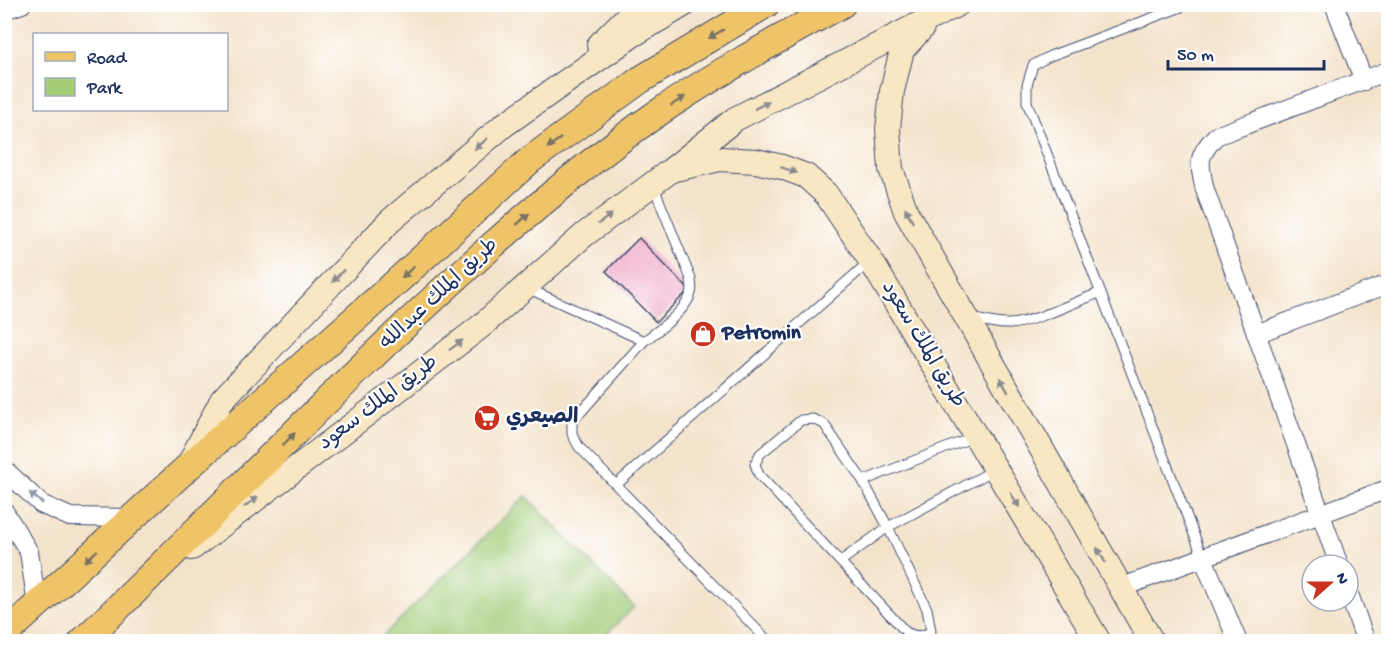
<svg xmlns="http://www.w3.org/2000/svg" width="1393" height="646" viewBox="0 0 1393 646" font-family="'Gochi Hand','Playpen Sans Arabic',sans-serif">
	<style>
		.green { fill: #a2cc78; stroke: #5e7e6b; stroke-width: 1.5 }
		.building { fill: #f0a5c6 }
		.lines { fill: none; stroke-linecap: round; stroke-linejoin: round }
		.lane-casing { stroke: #3c4a6e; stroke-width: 11 }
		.street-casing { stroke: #3c4a6e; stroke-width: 20 }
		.secondary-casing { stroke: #3c4a6e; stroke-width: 26 }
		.primary-casing { stroke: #3c4a6e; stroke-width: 29 }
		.lane { stroke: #fff; stroke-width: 9 }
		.street { stroke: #fff; stroke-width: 18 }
		.secondary { stroke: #f9e7c3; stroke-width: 24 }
		.primary { stroke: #efc469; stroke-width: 27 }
		.oneway { fill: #7a7263 }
		.oneway2 { fill: #8a8b90 }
		.oneway3 { fill: #8d97ae }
		.labels { text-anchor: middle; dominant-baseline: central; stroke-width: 4.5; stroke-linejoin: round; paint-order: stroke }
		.street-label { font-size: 21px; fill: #1b2f5e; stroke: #fff }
		.poi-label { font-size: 21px; font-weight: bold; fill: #1b2f5e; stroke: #fff; text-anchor: start }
	</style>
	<rect width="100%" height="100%" fill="#fff"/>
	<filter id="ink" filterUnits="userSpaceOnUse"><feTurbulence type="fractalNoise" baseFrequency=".0167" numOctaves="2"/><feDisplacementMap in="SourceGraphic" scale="12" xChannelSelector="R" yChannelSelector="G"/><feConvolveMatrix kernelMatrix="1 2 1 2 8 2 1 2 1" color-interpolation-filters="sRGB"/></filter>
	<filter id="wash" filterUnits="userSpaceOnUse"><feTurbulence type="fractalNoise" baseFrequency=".008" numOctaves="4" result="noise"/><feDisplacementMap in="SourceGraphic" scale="24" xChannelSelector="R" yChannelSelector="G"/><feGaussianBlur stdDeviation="1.35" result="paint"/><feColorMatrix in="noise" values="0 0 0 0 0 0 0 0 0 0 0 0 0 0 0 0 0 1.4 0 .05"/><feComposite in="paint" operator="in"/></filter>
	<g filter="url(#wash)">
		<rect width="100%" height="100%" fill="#f4e3cb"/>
		<!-- green -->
		<path class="green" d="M526,496L634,607L599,641H386L382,637Z"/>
		<g id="blocks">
			<!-- building -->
			<path class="building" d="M639,238L689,290L656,322L606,271Z"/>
		</g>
	</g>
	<g filter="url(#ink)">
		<use href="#blocks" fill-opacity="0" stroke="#3c4a6e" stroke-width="1.5"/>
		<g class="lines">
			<defs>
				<path id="lane" d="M1184,6L1050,56L1033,65L1027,85V102L1203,558
					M527,288L644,341C658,331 687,310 691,293C693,289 691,284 691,279L653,185
					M972,318C984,321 997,325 1010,324C1034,322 1075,302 1099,293
					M644,341L572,422V434L579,447L769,642
					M863,481L888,527L994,470
					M616,485L869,262
					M841,561L888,527L927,609L931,631C921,637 916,637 906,632L759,475L755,464L760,454L801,420L813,419L824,424L863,481L976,436"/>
				<path id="street" d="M1334,4L1364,81
					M4,10L22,4
					M1256,334L1388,284
					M4,469L41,504L70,517L132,518
					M4,511L29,552L37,605
					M1203,558L1238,642
					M1339,565L1205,190C1199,163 1196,157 1216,136L1388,71
					M1120,588L1388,489
					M1348,591L1366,642"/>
				<path id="secondary" d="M922,28L902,50L892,91L888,129L891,169L906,212L1152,642
					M599,45L640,4
					M675,169L720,159L756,161L782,167L806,176L826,194L871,261L1099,642
					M189,464L222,400L390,221L504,125L631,36L685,4
					M192,548L480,327L584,235L670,171L735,119L958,4"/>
				<path id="primary" d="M4,635L188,467L393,285L530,160L640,80L766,4
					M82,642C218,513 345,376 485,252C538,205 594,157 652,117C713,75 777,40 842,4"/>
			</defs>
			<!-- lane casing -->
			<use href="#lane" class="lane-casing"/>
			<!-- street casing -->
			<use href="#street" class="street-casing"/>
			<!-- secondary casing -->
			<use href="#secondary" class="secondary-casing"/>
			<!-- primary casing -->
			<use href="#primary" class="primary-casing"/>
			<!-- lane -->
			<use href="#lane" class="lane"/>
			<!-- street -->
			<use href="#street" class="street"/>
			<!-- secondary -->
			<use href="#secondary" class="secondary"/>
			<!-- primary -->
			<use href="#primary" class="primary"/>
		</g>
		<!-- one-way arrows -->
		<defs><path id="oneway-solid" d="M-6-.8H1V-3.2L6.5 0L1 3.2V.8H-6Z" transform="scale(1.5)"/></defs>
		<g class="oneway">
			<use href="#oneway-solid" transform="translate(716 34) rotate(149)"/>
			<use href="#oneway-solid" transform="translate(678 101) rotate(-32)"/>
			<use href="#oneway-solid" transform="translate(554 143) rotate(144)"/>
			<use href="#oneway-solid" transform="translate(523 219) rotate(-42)"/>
			<use href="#oneway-solid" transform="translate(408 272) rotate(138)"/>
			<use href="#oneway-solid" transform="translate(289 439) rotate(-45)"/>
			<use href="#oneway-solid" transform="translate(91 556) rotate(137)"/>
		</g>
		<g class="oneway2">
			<use href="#oneway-solid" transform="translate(762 105) rotate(-27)"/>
			<use href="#oneway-solid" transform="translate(481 144) rotate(140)"/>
			<use href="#oneway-solid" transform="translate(789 170) rotate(19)"/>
			<use href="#oneway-solid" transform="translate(909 215) rotate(-117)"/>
			<use href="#oneway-solid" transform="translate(605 219) rotate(-36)"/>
			<use href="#oneway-solid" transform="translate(338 276) rotate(133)"/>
			<use href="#oneway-solid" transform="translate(456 345) rotate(-37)"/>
			<use href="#oneway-solid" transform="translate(1004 385) rotate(-120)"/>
			<use href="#oneway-solid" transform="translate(1015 500) rotate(59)"/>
			<use href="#oneway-solid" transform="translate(251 502) rotate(-37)"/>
			<use href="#oneway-solid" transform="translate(1101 555) rotate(-120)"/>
		</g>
		<use class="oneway3" href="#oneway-solid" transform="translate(36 498) rotate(-140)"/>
	</g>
	<!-- icons -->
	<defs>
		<symbol id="shop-disc" viewBox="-11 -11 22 22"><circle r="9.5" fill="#c8321e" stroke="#fff"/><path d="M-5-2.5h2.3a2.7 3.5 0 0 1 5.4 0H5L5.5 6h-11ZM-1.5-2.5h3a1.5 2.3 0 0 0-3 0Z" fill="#fff"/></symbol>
		<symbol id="supermarket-disc" viewBox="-11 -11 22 22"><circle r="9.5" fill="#c8321e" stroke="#fff"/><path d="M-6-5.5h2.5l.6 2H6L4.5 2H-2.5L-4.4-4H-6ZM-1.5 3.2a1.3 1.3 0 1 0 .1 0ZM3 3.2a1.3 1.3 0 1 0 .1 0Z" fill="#fff"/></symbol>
	</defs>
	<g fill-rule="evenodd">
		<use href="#shop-disc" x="688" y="319" width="30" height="30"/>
		<use href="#supermarket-disc" x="472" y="403" width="30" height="30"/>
	</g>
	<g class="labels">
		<!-- street labels -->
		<g class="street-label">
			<text transform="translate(440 295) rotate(-43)">طريق الملك عبدالله</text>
			<text transform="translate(922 345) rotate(59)">طريق الملك سعود</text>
			<text transform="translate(379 404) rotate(-37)">طريق الملك سعود</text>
		</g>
		<!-- poi labels -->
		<g class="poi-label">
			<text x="722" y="334">Petromin</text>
			<text x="506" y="418">الصيعري</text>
		</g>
	</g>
	<!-- margin -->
	<rect width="1393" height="646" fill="none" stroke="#fff" stroke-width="24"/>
	<!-- legend -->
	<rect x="33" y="33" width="195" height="78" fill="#ffffff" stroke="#a4acbf" stroke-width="1.5"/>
	<rect x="45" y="52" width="30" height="9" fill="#efc469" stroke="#a4acbf" stroke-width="1.5"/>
	<text x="87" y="63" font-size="18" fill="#1b2f5e">Road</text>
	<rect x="45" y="78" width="30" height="18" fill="#a2cc78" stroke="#a4acbf" stroke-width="1.5"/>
	<text x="87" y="93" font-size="18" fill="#1b2f5e">Park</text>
	<!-- north arrow -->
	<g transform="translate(1330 583) rotate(69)"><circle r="28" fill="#ffffff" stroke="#a4acbf" stroke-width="1.5"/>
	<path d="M0-4.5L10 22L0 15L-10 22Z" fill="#c8321e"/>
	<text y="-9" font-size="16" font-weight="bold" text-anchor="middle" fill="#1b2f5e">N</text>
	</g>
	<!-- scale -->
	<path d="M1168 60v9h156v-9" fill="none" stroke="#1b2f5e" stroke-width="3"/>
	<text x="1177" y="60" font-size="18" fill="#1b2f5e" stroke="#ffffff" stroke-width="4.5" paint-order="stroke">50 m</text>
</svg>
